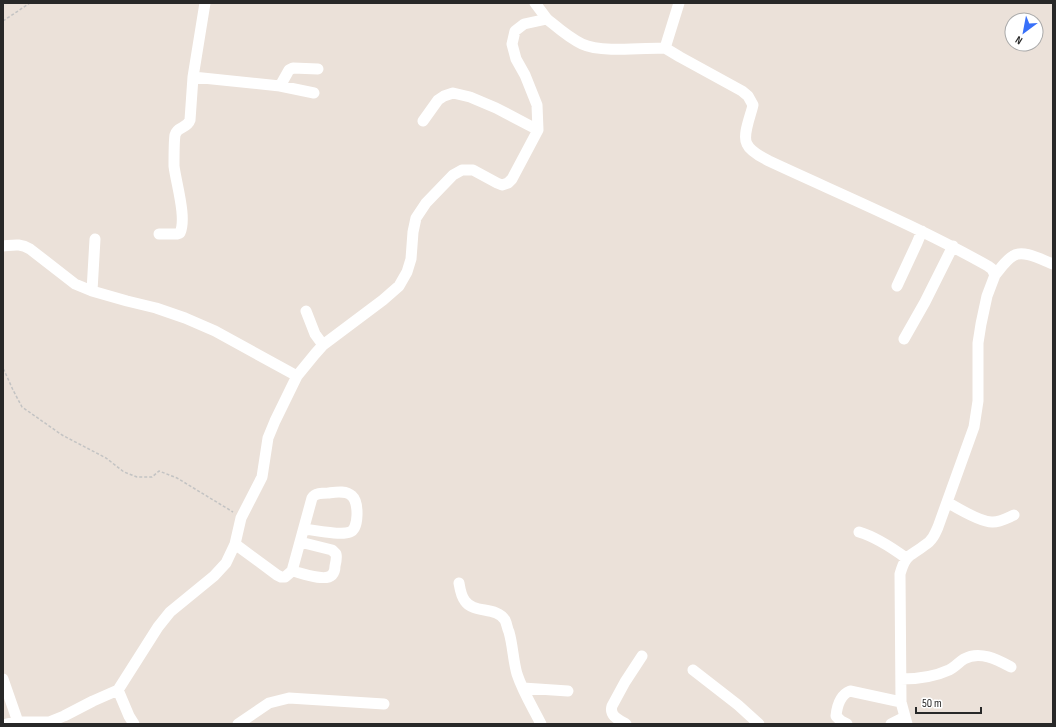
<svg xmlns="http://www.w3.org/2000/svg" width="1056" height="727" viewBox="0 0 1056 727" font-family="'Sofia Sans Condensed',sans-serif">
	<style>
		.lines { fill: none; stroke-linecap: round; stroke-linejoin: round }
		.path { stroke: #c3c3c3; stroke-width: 1.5; stroke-dasharray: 3 2; stroke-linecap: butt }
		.minor { stroke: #fff; stroke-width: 11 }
	</style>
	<rect width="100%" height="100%" fill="#ebe1d9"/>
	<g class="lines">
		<!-- path -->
		<path class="path" d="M3,21L30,3
			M3,369L4,370L13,390L22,407L62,435L106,458L124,472L137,477H152L159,471L177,478L233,512"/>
		<!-- minor -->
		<path class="minor" d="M535,3L547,19
			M665,48L680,57L742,91L748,96L753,105C751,115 742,135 747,144C750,151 763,158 769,161C842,195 917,226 988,266L992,269L995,275L987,296L981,324L978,343V401L974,427L938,527C935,534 932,541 925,545C910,557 906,553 900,574L901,702L907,724
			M193,77L280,86L314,93
			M280,86L289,70L293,68L318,69
			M423,121L438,100L444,96L453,93L470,97L496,108L538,130
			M159,234H177L180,233C187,218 176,183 174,166C174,159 174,141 175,135C177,126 187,129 190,120L193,77L205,3
			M3,246C14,245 20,243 30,249L75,284L92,291L127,301L156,308L185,318L215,331L297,376
			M995,275C1000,269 1006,260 1013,256C1023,249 1042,260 1053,264
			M897,286L917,243L922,231
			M92,291L95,239
			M306,311L315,334L323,345
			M904,339L925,302L953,246
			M947,502C957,508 982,523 993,522C1000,522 1007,518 1014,515
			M859,532C876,537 891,547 906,558
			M235,544L277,575L281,577H285L292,571L312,498C315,493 322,493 328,493C336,492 346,490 352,496C359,502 359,529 350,532C341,536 314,530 304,529
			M292,571C301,573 325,582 332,575C334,573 335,569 335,566C336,562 337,558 336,554L332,550L300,542
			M459,583C460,589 461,596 465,601C474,614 496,606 505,620C507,624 507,628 509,632C513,646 513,660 517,674C523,692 533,708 541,724
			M693,670L738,705L759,724
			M3,679L18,722
			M901,679C918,679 934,677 949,670C955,667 959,662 964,659C980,650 998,660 1011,667
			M523,688L568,691
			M7,724L18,722H49L64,716L93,701L118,690
			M134,724L129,716L118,690L158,627L170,612L214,576L226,563L235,544L241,518L262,477L268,438L275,421L297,376L315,354L323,345L383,300L399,286L407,272L411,259L413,232L416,218L426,203L453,175L462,170H473L497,183L502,185L508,183L512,179L538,130L537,105L525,75L516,59L512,44L515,31L524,24L547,19C558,28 569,38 582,44C601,53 643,48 665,48L679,3
			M238,724L269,703L289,698L384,704
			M626,724C619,720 609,716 612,706L625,682L642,656
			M847,724L841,721L836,716C837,706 840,695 850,691L901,702
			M891,724L905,717"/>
	</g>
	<!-- border -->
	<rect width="1056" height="727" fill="none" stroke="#282828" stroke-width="8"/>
	<!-- north arrow -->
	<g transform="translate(1024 32) rotate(212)"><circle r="19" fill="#ffffff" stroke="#a9a9a9"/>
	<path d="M0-3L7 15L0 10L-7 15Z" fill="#3870f9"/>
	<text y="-6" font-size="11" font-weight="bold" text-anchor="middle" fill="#282828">N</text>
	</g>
	<!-- scale -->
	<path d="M916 707v6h65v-6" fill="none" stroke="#282828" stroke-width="2"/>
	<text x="922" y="707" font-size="12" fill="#282828" stroke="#ffffff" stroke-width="3" paint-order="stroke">50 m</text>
</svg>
